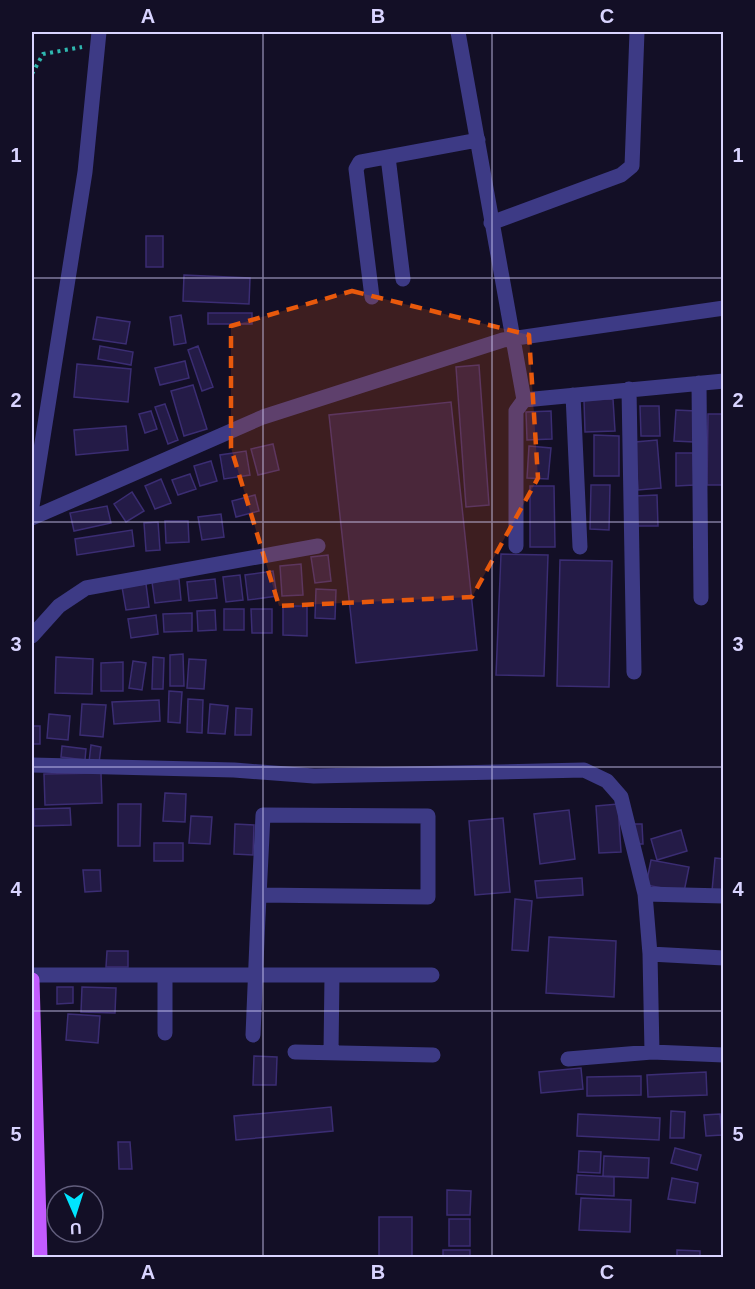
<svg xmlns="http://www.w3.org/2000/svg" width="755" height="1289" viewBox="0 0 755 1289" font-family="Helvetica,sans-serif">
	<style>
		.building { fill: #241b47; stroke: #3b2d73; stroke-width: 1.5 }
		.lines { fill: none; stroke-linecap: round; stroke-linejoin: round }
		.path { stroke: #2fb8b0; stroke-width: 4; stroke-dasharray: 3 4.5; stroke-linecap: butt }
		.minor { stroke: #3d3a85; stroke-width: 15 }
		.major { stroke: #c25bff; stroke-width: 15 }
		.marked { fill: #e8590c; fill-opacity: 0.2; stroke: #e8590c; stroke-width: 4.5; stroke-dasharray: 12 8; stroke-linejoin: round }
		.grid { fill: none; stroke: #d9d4ff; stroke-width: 1.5; stroke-opacity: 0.55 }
		.neatline { fill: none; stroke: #d9d4ff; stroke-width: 2 }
		.grid-label { font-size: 20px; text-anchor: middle; font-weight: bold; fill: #d9d4ff }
	</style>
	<rect width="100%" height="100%" fill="#130f26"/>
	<!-- building -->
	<path class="building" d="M146,236H163V267H146Z
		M184,275L250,278L249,304L183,301Z
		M208,313H252V324H208Z
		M181,315L186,343L174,345L170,317Z
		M97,317L130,322L126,344L93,339Z
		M100,346L133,352L131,365L98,359Z
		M198,346L213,387L202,391L188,350Z
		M185,361L189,378L160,385L155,368Z
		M77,364L131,369L128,402L74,397Z
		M479,365L489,505L466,507L456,367Z
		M193,385L207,429L184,436L171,391Z
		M613,399L615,431L585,432L584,400Z
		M451,402L477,650L356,663L329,415Z
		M165,404L178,440L168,444L155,407Z
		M640,406H659L660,436H641Z
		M676,410L696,411L694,442L674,441Z
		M151,411L157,429L145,433L139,414Z
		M551,411L552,439L527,440L526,412Z
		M708,414H724V485H707Z
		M126,426L128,450L76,455L74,430Z
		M594,435L619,436V476H594Z
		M657,440L661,488L638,490L635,442Z
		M273,444L279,470L258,475L251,449Z
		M529,446L551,448L548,479L527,478Z
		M246,451L250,475L224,479L220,455Z
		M676,453H693L694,485L676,486Z
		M211,461L217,481L200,486L194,466Z
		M190,474L196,489L178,495L172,480Z
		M161,479L171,503L155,509L145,486Z
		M591,485H610L609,530L590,529Z
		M530,486H554L555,547H530Z
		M132,492L144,511L126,522L114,504Z
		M255,495L259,511L236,517L232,501Z
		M657,495L658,526H636L635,496Z
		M107,506L111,523L74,531L70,513Z
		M221,514L224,537L202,540L198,517Z
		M165,521H188L189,542L166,543Z
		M158,522L160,550L146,551L144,523Z
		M132,530L134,546L77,555L75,539Z
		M501,554L548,555L544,676L496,675Z
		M328,555L331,581L315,583L311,557Z
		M560,560L612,561L609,687L557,686Z
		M301,564L303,595L282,596L280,566Z
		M273,571L277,596L248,600L245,575Z
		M240,575L243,600L226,602L223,577Z
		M179,579L181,600L155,603L152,582Z
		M215,579L217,598L189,601L187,582Z
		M146,584L149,607L126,610L122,587Z
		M316,589L336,590L335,619L315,618Z
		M283,606H307V636L283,635Z
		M224,609H244V630H224Z
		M251,609H272V633H252Z
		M215,610L216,630L198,631L197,611Z
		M192,613V631L164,632L163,614Z
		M156,615L158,634L131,638L128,619Z
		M183,654L184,686H170V655Z
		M56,657L93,659L92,694L55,693Z
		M153,657L164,658L163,689H152Z
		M189,659L206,660L204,689L187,688Z
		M133,661L146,663L142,690L129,688Z
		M123,662V691H101V663Z
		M169,691L182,692L180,723L168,722Z
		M188,699L203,700L202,733L187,732Z
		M159,700L160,721L114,724L112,702Z
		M82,704L106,705L103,737L80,735Z
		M210,704L228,706L225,734L208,733Z
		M236,708L252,709L251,735H235Z
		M49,714L70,716L68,740L47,738Z
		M32,726H40V744H32Z
		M91,745L101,747L99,763L89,762Z
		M62,746L86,749L85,760L61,757Z
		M101,773L102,803L45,805L44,774Z
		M165,793L186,794L185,822L163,821Z
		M118,804H141L140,846H118Z
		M618,804L621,852L599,853L596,806Z
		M70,808L71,825L34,826V809Z
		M569,810L575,859L540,864L534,814Z
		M191,816L212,817L210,844L189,843Z
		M503,818L510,892L475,895L469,821Z
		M235,824L254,825L253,855L234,854Z
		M632,824H642L643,844H633Z
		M681,830L687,851L657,860L651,839Z
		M154,843H183V861H154Z
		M715,858L724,859V892L712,891Z
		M651,860L689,867L684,892L646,885Z
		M83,870H100L101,891L85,892Z
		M582,878L583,895L537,898L535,881Z
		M515,899L532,901L528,951L512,950Z
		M549,937L616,941L614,997L546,993Z
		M107,951H128V967H106Z
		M57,987H73V1003L57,1004Z
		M82,987L116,988L115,1013L81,1012Z
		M68,1014L100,1016L98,1043L66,1040Z
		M254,1056L277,1057L276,1085H253Z
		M581,1068L583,1089L541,1093L539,1072Z
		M706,1072L707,1095L648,1097L647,1075Z
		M641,1076V1095L587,1096V1077Z
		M331,1107L333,1131L236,1140L234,1116Z
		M671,1111L685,1112L684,1138H670Z
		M578,1114L660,1118L659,1140L577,1136Z
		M720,1114L722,1135L706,1136L704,1115Z
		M118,1142H130L132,1169H119Z
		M675,1148L701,1155L697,1170L671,1163Z
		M579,1151L601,1152L600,1173L578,1172Z
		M604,1156L649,1158L648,1178L603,1176Z
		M577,1175L614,1177V1196L576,1194Z
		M672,1178L698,1183L695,1203L668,1199Z
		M447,1190L471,1191L470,1215H447Z
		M581,1198L631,1200L630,1232L579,1230Z
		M379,1217H412V1258H379Z
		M449,1219H470V1246H449Z
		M443,1250H470V1258H443Z
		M677,1250L700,1251V1258H677Z"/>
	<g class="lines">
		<!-- path -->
		<path class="path" d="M32,74L43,54L82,47"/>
		<!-- minor -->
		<path class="minor" d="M458,32L524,400L724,381
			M388,157L403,279
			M491,223L621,175L632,166L637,32
			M372,297L356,169L360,162L478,140
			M699,383L701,598
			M629,389L634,672
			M573,395L580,547
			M32,506L85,172L99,32
			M32,518L263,417L503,340L724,308
			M516,546V411L524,400
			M32,636L59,606L86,588L318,546
			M32,765L234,770L314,776L584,770L607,781L621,797L645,894L650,954L652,1052
			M645,894L724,896
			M650,954L724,958
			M32,975H432
			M165,975V1033
			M253,1035C256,962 259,888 263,815L428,816V897L259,895
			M295,1052L433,1055
			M331,1053L332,975
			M568,1059L652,1052L724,1055"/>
		<!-- major -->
		<path class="major" d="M32,980L40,1258"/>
	</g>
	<!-- marked area -->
	<path class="marked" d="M352,291L529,335L538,478L472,597L279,606L231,448V326Z"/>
	<!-- grid -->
	<path class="grid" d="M263,32V1258M492,32V1258M32,278H724M32,522H724M32,767H724M32,1011H724"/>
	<!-- border -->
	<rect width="755" height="1289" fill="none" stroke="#130f26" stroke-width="66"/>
	<!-- north arrow -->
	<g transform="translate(75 1214) rotate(177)"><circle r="28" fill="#130f26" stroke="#625e7d" stroke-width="1.5"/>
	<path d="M0-4.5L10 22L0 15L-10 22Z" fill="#00e5ff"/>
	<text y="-9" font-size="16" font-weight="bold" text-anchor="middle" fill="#d9d4ff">U</text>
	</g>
	<rect x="33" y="33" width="689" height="1223" class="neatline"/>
	<g class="grid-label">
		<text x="148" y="23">A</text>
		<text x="378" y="23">B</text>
		<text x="607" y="23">C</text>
		<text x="16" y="162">1</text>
		<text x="738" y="162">1</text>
		<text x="16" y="407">2</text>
		<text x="738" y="407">2</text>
		<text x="16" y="651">3</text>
		<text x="738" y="651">3</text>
		<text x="16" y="896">4</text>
		<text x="738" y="896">4</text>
		<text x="16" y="1141">5</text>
		<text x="738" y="1141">5</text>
		<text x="148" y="1279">A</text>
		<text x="378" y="1279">B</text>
		<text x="607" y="1279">C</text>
	</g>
</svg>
